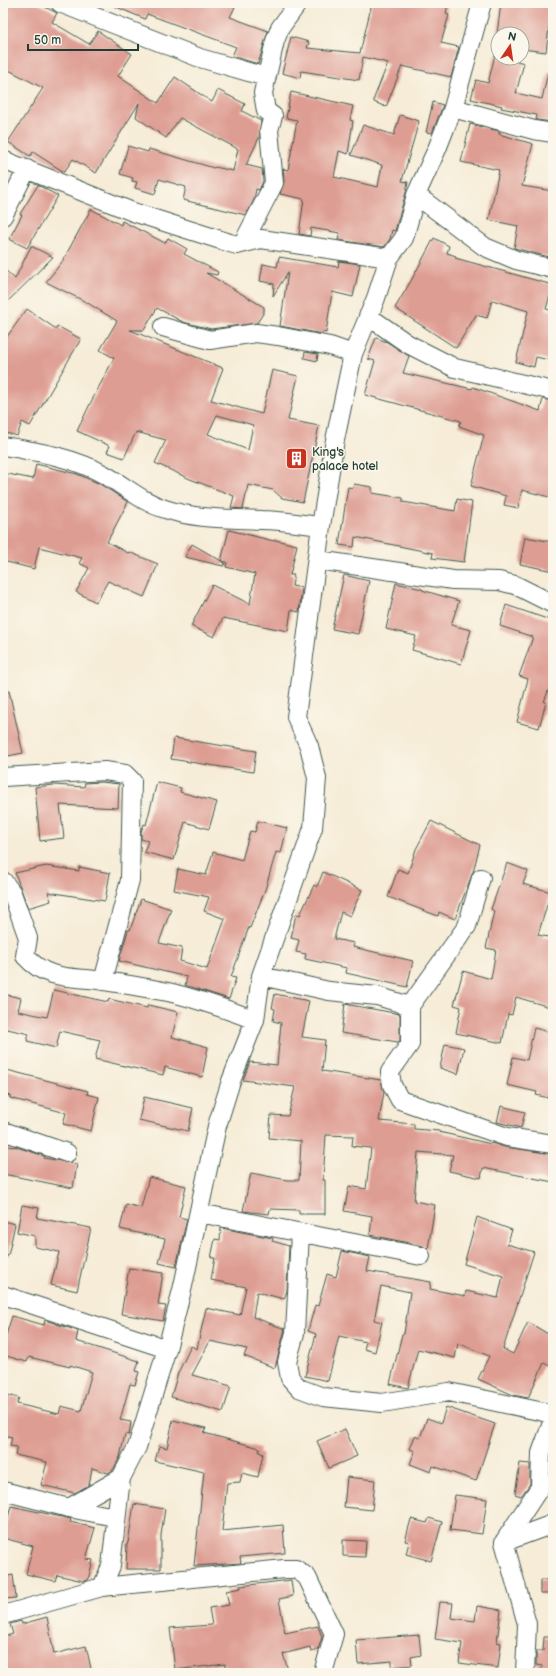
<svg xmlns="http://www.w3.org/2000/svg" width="556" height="1676" viewBox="0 0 556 1676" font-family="'Balsamiq Sans',sans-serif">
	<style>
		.building { fill: #de9d93; fill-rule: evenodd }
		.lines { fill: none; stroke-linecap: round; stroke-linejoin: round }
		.minor-casing { stroke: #3f574c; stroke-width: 20 }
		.minor { stroke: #fff; stroke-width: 18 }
		.labels { text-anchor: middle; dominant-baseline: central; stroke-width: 3; stroke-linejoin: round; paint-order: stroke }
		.poi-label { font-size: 12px; fill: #1f3d34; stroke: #fbf7ec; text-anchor: start }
	</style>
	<rect width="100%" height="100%" fill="#fbf7ec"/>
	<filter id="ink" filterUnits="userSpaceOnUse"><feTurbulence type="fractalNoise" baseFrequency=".025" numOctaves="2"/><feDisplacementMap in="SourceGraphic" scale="8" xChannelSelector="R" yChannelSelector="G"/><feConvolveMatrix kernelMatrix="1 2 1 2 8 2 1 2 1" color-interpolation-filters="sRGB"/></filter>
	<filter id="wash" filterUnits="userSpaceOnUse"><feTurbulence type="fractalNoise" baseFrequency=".012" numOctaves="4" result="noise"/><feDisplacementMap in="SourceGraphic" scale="16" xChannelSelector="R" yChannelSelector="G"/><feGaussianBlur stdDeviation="0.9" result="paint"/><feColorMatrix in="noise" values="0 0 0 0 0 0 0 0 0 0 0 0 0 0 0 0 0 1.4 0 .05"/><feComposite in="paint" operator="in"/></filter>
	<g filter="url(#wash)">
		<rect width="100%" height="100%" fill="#f6ecd7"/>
		<g id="blocks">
			<!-- building -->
			<path class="building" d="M8,3H37L57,13L52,22L89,44L98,31L132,54L118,76L158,103L175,77L212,102L218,90L245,104L242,111L261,121L259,138L246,165L262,169L263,181L259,190L256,189L254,200L246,215L183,200L186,187L159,179L155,194L135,188L137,182L132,181L133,178L120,174L128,146L148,152L149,149L214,168L215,167L233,171L238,149L180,118L166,138L136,117L139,103L96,173L73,159L64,172L33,152L30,156L8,142L43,88L3,67V13Z
				M107,3H237L230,17L268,31L258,64L232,56L236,47L147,14L145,19Z
				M372,3H448L446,14L449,15L441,43L459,47L451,77L402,66L386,107L374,102V98L388,63L363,57L359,80L301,71L300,78L282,73L291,37L309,42L307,48L360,53Z
				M501,3H552L546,52L522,49V34H497Z
				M495,55L498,56V58H507L524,63L516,93L542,99L548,72L553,73V122L536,120L537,115L501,108L502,106L471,99L476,80L488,83Z
				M291,92L353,106L350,120L353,121L348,154L339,151L334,177L378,187L382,165L351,155L363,125L394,135L400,115L419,121L402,181L408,182L406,192L395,231L392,230L390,239L384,247L338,240L340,233L311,228L310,236L299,234L304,199L280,194L284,182L283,169L288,170L297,120L286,118Z
				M433,102L443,105L432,133L426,132Z
				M470,124L499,131V134L533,144L522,186L553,191V258L514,248L518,226L489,220L499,170L461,162Z
				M38,185L58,196L27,248L9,239L22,215L20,214Z
				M91,209L121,225L122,221L165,243L168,238L187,249L184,254L218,272L217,275L206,273L264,307V312L257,323L211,329L183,322L157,308L144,330H130L223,368L211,400L262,414L272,370L298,376L288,420L319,426L303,502L282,498L273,490L248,485L243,509L231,508L234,496L190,479L155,463L166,440L136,432L124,458L107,452L110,446L77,431L90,404L114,358L100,350L117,321L86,302L46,282L62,262ZM217,415L253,425L248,450L208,434Z
				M434,238L449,246L447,253L456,256L455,258L553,285L546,309L553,311V361L536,357L534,367L516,362L528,311L492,300L487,318L476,315L456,348L395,308L412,279Z
				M31,246L53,257L3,306V268L15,279Z
				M279,257L338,267L339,261L360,264L353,297L332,292L326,333L323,332L322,334L280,326L288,272L273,296L274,284L260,281L263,264L277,267Z
				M27,309L56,329L57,326L81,339L30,426L22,422L17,436L3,432V342Z
				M376,338L387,342L409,356L403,373L472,389L473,387L540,411L543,399L553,401V498L522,490L518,508L504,505L506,496L471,486L484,435L459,426L461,421L365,395L375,361L368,359Z
				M305,352L318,354L317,361L304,358Z
				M36,464L77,474L100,484L128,502L107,542L128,553L129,552L158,564L144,597L108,581L96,602L76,592L89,568L79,563L82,558L39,547L34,569L3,561V473L33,479Z
				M354,484L372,487V493L403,498V502L455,511L457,499L472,502L464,562L432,558L433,553L355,537L354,547L339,545L348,487L353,488Z
				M229,530L274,541L275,540L297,545L290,575H294L292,586L302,588L299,612L291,610L288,631L223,618L214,637L191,626L212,585L250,604L255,574L226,567L227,562L221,561Z
				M525,537L553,542V571L520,564Z
				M192,544L225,563L223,566L185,557Z
				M344,575L369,581L358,634L332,629Z
				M396,583L422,589V590L459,601L451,625L471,630L461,664L412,650L416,636L386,629Z
				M506,605L553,621V678L544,702H546L539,728L517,722L528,679L519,676L533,637L500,626Z
				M9,691L23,753L3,757V692Z
				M174,738L256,751L253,772L171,759Z
				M101,782L119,784L118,808L60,805L64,838L40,841L35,787L54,785L84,787L85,783Z
				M157,782L181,788L180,792L217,802L209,829L185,822L174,860L144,852L148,841L141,839V832L144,824L146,825Z
				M258,821L287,828L281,853L276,852L265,890L250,928L249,927L231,977L236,978L229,999L185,985L187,977L119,961L128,930H130L141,899L171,909L159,943L182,948L180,961L207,969L225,919L204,911L209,897L174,890L178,869L206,875L213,852L242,860L250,831L255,832Z
				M431,821L480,845L473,872L455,919L439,912L438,916L388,897L398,869L408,873L416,849Z
				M507,863L528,871L523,884L551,892L538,935L553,938V1008L516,997L512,1015L508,1014L502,1043L456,1033L461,1007L454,1005L463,971L491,979L496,950L486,948L494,911L491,909Z
				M46,866L79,871V867L110,873L105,901L48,892L51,901L28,908L15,873Z
				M323,872L362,890L350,916L341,912L334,939L354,943L353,947L413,961L407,987L346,973L347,968L305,959L306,954L296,952L299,940L291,938L296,914L300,915L314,885L317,887Z
				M54,990L108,1002L109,999L147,1008L148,1005L178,1012L172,1037L208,1047L202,1077L165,1067L163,1075L95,1059L100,1040L60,1031L56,1048L27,1041L29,1034L3,1028V994L21,998L18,1011L47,1017Z
				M275,994L309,1001L302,1037L325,1040L322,1071L381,1080L384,1092L379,1121L414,1124V1129L439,1131V1132L491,1144V1143L505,1147L553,1154V1182L483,1168L481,1178L449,1171L453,1155L418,1152L414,1201L435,1205L428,1249L423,1246L370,1235L372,1216L344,1211L349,1186L366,1189L371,1148L352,1146L353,1136L326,1135L323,1180H325V1214H299V1210L270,1209L269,1214L243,1211L251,1173L287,1180H299L301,1141L269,1138L271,1115L288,1116L295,1087L243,1080L250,1062L277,1065L281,1023L273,1021L275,1009L272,1008Z
				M345,1004L400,1014V1041L398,1042L341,1033Z
				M534,1028L553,1033V1099L536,1095L537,1092L507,1085L513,1057L527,1060Z
				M445,1044L464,1048L458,1074L440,1068Z
				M3,1069L88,1091L87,1094L99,1097L91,1131L63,1124L66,1113L10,1098V1096L3,1094Z
				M144,1097L193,1108L188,1131L139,1120Z
				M501,1106L525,1112L521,1128L497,1122Z
				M3,1145L13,1147V1146L45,1156L44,1158L77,1164L73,1188L3,1174Z
				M149,1177L186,1186L179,1217L187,1219L176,1267L159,1263L165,1239L120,1229L126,1204L141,1208Z
				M22,1205L39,1208L37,1218L91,1228L77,1291L51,1285L59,1252L35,1247V1236L17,1232Z
				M477,1217L512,1230L507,1244L534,1252L503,1349L513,1354L528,1322L553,1337V1368L544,1363L528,1398L513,1395L478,1379L489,1356L458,1343L455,1358L418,1349L408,1388L390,1384L402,1334H404L410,1292L381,1286L374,1320L382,1322L375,1352L364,1349L366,1342L339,1336L328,1381L305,1376L316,1334L308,1331L315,1305L318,1306L327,1274L336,1277L342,1251L370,1257L367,1271L431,1282L430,1289L465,1296L466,1291L498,1298L503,1276L464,1264Z
				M3,1221L15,1224L8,1256H3Z
				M221,1228L273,1238L272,1241L289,1246L287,1291L284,1299L257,1292L253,1317L285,1329L275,1368L244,1356L247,1349L210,1341L192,1375L231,1386L223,1412L171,1397L178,1373L191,1346L197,1349L206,1308L240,1315L246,1287L211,1280L215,1258H211L215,1239L220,1240Z
				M129,1268L163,1273L158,1305L166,1306L163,1321L121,1314Z
				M12,1316L44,1325L45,1320L78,1331L76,1341L139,1361L136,1371L139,1372L135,1385L130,1384L120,1420L131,1422L129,1435L125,1434L120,1457L113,1470L108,1473L92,1468L89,1485L75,1493L41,1485L47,1462L15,1455L17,1447L10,1446L12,1437L3,1435V1394L19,1398L17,1404L59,1414L61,1406L81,1411L92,1372L70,1365V1367L29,1357L27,1362L3,1355V1345Z
				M446,1407L495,1424L476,1481L433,1466L431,1472L410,1464L415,1451L410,1449L415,1436L420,1438L427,1418L441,1423Z
				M173,1420L206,1428L204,1433L260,1448L259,1452L263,1454L258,1477L242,1473L240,1482L227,1483L222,1531L283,1525L285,1553L240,1557L241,1563L194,1566L204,1472L155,1461L159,1446L167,1448Z
				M345,1429L357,1456L329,1468L317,1441Z
				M520,1463L530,1464V1484L521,1496L515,1494Z
				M347,1477L375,1480L372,1510L344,1507Z
				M455,1495L487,1499L482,1534L450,1530Z
				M134,1504L165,1509L161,1535V1569H126L127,1543H128Z
				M11,1506L71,1519L70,1522L95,1528L86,1559L93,1560L88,1580L83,1581L57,1575L55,1581L26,1574L33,1546L3,1538Z
				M429,1518L442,1522L431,1561L406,1554L409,1542L405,1541L411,1519L427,1523Z
				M343,1540L366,1541L365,1557L343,1556Z
				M13,1575L16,1598L3,1599V1577Z
				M291,1580L293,1596L279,1599L285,1633L318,1626L322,1637L318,1650L311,1652L310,1647L283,1654L289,1673H225V1664L175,1670L170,1628L212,1625L209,1608L229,1605L226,1591L241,1588L240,1586Z
				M540,1580H552V1594H540Z
				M440,1602L453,1603L451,1618L475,1621L477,1606L501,1610L497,1642L501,1643L498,1668L459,1663L462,1643L435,1639Z
				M47,1617L54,1654L86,1646L92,1673H3V1637L13,1634L10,1624L21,1621L22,1624Z
				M419,1635L421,1655L411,1657L412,1665L392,1667V1661L358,1664L356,1640Z
				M544,1637H553V1673H541L542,1666L536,1665V1651H543Z"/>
		</g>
	</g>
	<g filter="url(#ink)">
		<use href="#blocks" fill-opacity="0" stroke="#3f574c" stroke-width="1"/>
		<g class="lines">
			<defs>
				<path id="minor" d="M60,3L200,58L266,77
					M453,108L534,130L553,133
					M3,160L133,212L230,243L237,245L261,239L389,258
					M416,195L485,247L516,260L553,269
					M3,216L27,169
					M243,243L274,183L269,130L273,116L266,111L263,93L275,41L280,28L298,3
					M368,316L408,344L455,368L553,391
					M163,327L210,340L256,333L278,336L330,346L353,354
					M3,446C38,452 73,457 105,475C125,486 142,502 165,509C199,520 226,518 261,520C281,520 301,524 321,526
					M318,560L453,580L499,581L515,585L553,604
					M3,777L105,771L125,774L132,781L130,880L103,981
					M481,878L467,926L410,1006V1044L390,1072L392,1085L400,1100L507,1137L553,1144
					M3,881L12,893L28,938L25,956C48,982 74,976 104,981C125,984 147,988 168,992C198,999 226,1009 255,1020
					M261,976L329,991L377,996L410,1006
					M3,1131L67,1153
					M199,1213L421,1256
					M300,1233L295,1333L287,1362L290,1378L299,1388L323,1397L382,1403L449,1392L553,1414
					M3,1295L167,1349
					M3,1491L69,1508L115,1517
					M69,1508L121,1478
					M504,1542L553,1524
					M102,1587L111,1566L121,1478L137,1447L167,1349L183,1286L217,1126L231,1081L255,1020L261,976L313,828L317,778L309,746L296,717L321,526L335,440L353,354L376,298L389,258L404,238L416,195L437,149L453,108L482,3
					M3,1615L102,1587L284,1569H296L307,1577L334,1634L323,1673
					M525,1673L527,1624L504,1542L540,1487L541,1453L553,1420"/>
			</defs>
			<!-- minor casing -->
			<use href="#minor" class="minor-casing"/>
			<!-- minor -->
			<use href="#minor" class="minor"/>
		</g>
	</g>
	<!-- icons -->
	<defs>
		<symbol id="building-square" viewBox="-11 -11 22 22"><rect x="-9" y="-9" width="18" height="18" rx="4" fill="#c8321e" stroke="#fbf7ec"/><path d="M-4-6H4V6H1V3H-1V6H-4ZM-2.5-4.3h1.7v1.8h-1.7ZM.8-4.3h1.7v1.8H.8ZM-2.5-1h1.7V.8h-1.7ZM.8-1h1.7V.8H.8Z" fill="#fff"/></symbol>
	</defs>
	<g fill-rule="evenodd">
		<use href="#building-square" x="284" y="446" width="25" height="25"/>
	</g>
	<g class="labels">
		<!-- poi labels -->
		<g class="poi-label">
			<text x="312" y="452">King's<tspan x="312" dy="14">palace hotel</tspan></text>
		</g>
	</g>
	<!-- margin -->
	<rect width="556" height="1676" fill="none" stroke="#fbf7ec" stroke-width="16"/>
	<!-- north arrow -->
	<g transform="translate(510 46) rotate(13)"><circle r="19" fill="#fbf7ec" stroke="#a3ada2"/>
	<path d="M0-3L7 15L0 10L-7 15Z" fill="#c8321e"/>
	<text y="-6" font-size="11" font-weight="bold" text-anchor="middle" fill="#1f3d34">N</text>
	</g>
	<!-- scale -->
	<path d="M28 44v6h110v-6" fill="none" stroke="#1f3d34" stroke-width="2"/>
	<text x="34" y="44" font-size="12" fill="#1f3d34" stroke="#fbf7ec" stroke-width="3" paint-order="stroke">50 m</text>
</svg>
